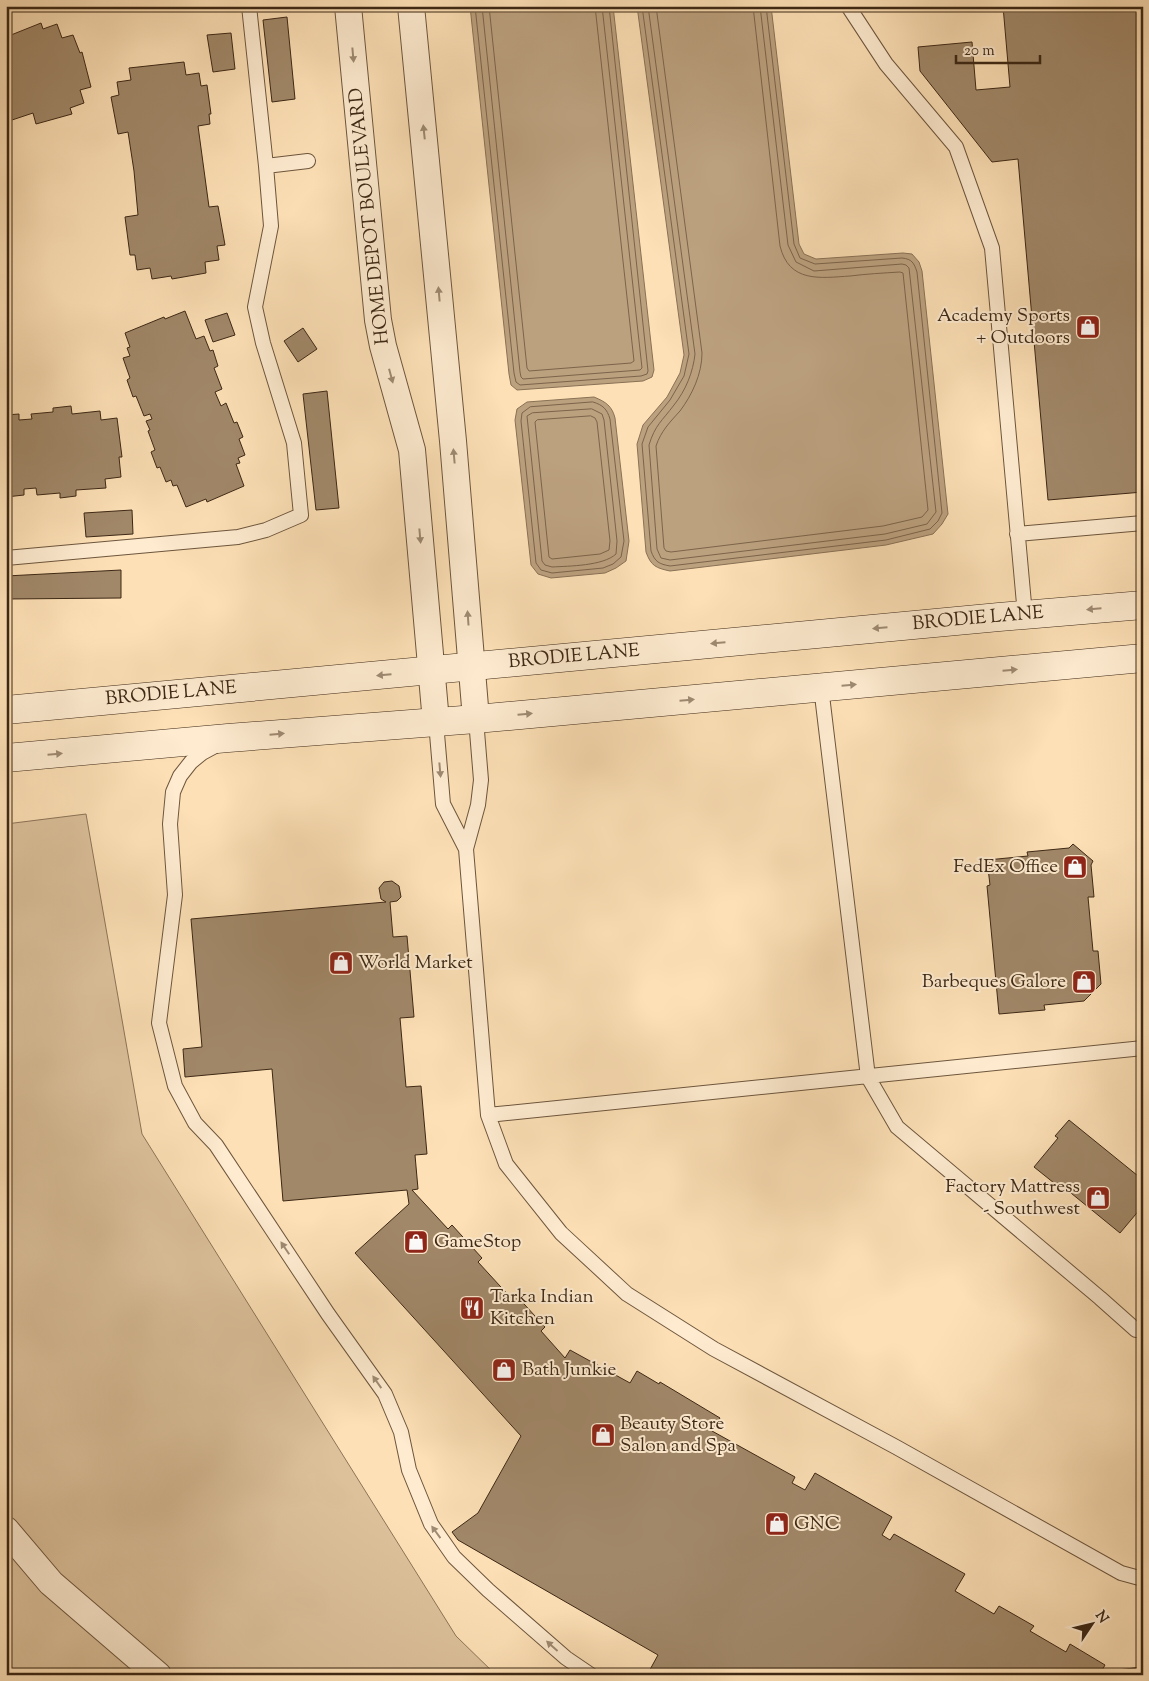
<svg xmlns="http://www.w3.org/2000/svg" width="1149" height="1681" viewBox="0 0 1149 1681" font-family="'Sorts Mill Goudy',serif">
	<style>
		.green { fill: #dcc19b; stroke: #8c7458 }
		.water { fill: #bca17f; stroke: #897155 }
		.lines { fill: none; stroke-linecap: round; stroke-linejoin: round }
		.shore { stroke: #7c644a; stroke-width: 1 }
		.building { fill: #a18869; stroke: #3d2815 }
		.service-casing { stroke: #6d563d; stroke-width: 16 }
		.minor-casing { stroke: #6d563d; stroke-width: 28 }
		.secondary-casing { stroke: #3d2815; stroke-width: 29 }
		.service { stroke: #feebd0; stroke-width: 14 }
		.minor { stroke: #feebd0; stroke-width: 26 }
		.secondary { stroke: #feebd0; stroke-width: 28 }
		.oneway { fill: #9e8a72 }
		.labels { text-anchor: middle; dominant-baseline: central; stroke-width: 4; stroke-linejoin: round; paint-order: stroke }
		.street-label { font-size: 19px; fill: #3d2815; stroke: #feebd0 }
		.poi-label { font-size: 19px; fill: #3d2815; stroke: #feebd0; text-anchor: start }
	</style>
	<rect width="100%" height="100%" fill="#fde0b6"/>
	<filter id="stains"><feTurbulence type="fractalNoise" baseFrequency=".004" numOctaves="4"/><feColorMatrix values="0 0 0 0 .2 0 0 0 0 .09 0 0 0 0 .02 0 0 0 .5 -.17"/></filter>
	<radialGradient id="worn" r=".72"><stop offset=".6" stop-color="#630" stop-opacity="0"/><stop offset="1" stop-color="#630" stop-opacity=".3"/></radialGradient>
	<!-- green -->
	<path class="green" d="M86,814L142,1134L456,1636L496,1675H6V824Z"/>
	<!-- water -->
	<path class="water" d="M470,6H613L654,370L652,377L643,381L517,390L511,385L509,374Z
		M637,6H771L799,244L804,254L816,259L903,253L912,254L919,262L922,271L948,514L942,524L933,534L886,545L670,571C656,568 651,566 646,552L637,444L643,425L667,397L680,373L684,355Z
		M594,397C606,402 612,406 615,418L629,541L626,561L616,568L605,573L551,578L538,574L531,565L515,420L517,409L527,402Z"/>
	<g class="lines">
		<!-- shore -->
		<path class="shore" d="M475,6L514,373L516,382L520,385L641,376L647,374L648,371L609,6
			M482,6L520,372L521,377L523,379L640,370L642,368L602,6
			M489,6L527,368L529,371L631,363L634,361L595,6
			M642,6L689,354L684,376L670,400L648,427L642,444L651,551C655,562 659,564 670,566L886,540L930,529L938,521L942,513L917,272C914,263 912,259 902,258L815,264L800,258L794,244L766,6
			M648,6L695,354C693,372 686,390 674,405C662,421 655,425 649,445L657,549L661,558L670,560L885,534L927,524L936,512L909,268L906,265L902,264L814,271L796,262L788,245L760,6
			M656,6L702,353C702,374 692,395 680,411C670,422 661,431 656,446L664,548L666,551L671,552L883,526L922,517L928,510L903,273L900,272C883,273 866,274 850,276C820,278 789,283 780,246L753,6
			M593,402C603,405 607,409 610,419L624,541L621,557L613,564L603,568L552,573L541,570L536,563L521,421L522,413L530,407Z
			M592,409L602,414L604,420L617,541L616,554C603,566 569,566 552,567L545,565L542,561L527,416L532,413Z
			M591,416L595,418L597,422L610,541L609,550L600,554L552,559L549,557L535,422L537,420Z"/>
	</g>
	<!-- building -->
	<path class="building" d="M1003,6H1143V492L1048,500L1018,159L992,162L920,71L918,47L972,42L976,90L1010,87Z
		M287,17L295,99L272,102L263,20Z
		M41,23L43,29L57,24L62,38L73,35L80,53L82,52L91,87L80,90L84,103L70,108L72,114L36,124L33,113L6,122V49L10,48L6,37Z
		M231,33L235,69L213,72L207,35Z
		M184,62L186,75L199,73L201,86L207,85L211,114H209L210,124L198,126L209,207L218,206L225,245L217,246L219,260L205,262L206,273L172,279L171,276L152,279L150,268L137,270L135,255H130L125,217L138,215L134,171L128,132L118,134L111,97L119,95L117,82L131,80L129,68Z
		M185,311L196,339L204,336L210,351L213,350L218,366L214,368L222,389L215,392L221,406L226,403L234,423L237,422L243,437L239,439L245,455L238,458L240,463L236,464L244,486L207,502L206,499L186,507L177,485L173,486L171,480L166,482L160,467L157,468L151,452L155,450L148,431L150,430L146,421L152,419L150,414L144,416L136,396L133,397L127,380L130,378L123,358L130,356L127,348L130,347L125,333L164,317L165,319Z
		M227,313L235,335L213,342L205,320Z
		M303,328L317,349L298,362L284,341Z
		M327,391L339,508L316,510L303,394Z
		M71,406L72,414L100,411L101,420L117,418L122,457H119L121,477L105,479L106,488L76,490V496L60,498V493L37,495L36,488L24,489V495L6,497V415L19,414V420L32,419L31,414L53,412V408Z
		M132,510L133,534L86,537L84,513Z
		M121,570V598L6,599V576Z
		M1073,844L1093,861L1091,865L1094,897H1088L1093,951H1098L1101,984L1084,1001L1044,1005L1045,1010L999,1014L987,886L990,885L987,860L1028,856L1027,852L1069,848Z
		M392,881L399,886L401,897L397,901L390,902L393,937L407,936L414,1017L400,1018L406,1087L421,1086L427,1154L415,1155L418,1189L412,1190L448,1229L452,1225L482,1258L478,1262L511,1298L515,1294L545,1327L541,1331L565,1358L570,1350L630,1383L637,1371L659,1384L660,1382L720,1418L712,1431L795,1477L792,1483L805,1490L815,1473L892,1517L882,1535L890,1540L894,1534L965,1574L955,1591L994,1614L999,1606L1034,1626L1030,1631L1066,1652L1070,1644L1105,1665L1101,1672L1142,1667L1143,1675H921L910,1669L907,1675H647L658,1655L458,1540L452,1532L478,1513L521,1436L355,1253L409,1204L407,1190L283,1201L272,1069L185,1077L183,1049L202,1047L191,919L386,902L381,899L379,888L384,882Z
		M1069,1120L1143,1180V1210L1141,1208L1120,1233L1066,1189L1064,1191L1034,1167L1058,1138L1055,1136Z"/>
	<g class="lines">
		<defs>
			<path id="service" d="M249,6L266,166L308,161
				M848,6L886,64L956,147L992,248L1025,615
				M1017,534L1143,523
				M6,558L238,537L266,530L301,515L294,443L263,343L255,307L271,226L266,166
				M821,687L868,1077L897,1127L1100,1298L1136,1330L1143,1329
				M476,719L481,780L478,805L466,849L488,1115L506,1164L561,1233L627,1294L714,1349L896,1447L1121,1573L1143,1579
				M436,722L443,804L466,849
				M215,746L202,753L191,762L180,776L173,792L170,824L175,895L159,1023L175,1086L195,1123L216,1145L328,1314L385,1394L401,1432L409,1470L431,1524L454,1557L488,1590L566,1658L591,1675
				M488,1115L1143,1048"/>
			<path id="minor" d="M348,6L378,320L383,346L412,450L436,722
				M411,6L453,441L476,719
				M6,1530L51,1583L158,1675"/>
			<path id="secondary" d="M6,710L999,617L1143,605
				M6,758L228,738L476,719L1143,658"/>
		</defs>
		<!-- service casing -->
		<use href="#service" class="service-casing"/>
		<!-- minor casing -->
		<use href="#minor" class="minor-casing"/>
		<!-- secondary casing -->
		<use href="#secondary" class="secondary-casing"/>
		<!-- service -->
		<use href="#service" class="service"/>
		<!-- minor -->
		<use href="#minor" class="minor"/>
		<!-- secondary -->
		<use href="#secondary" class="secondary"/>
	</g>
	<!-- one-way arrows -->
	<defs><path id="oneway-solid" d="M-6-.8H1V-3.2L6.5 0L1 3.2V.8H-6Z" transform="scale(1.25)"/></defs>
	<g class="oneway">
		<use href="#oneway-solid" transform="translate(353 55) rotate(85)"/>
		<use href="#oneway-solid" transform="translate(424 132) rotate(-96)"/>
		<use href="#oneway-solid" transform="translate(439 294) rotate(-95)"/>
		<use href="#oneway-solid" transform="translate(391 376) rotate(75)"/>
		<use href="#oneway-solid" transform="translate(454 456) rotate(-95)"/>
		<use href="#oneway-solid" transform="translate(420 536) rotate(85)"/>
		<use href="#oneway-solid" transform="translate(1094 609) rotate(175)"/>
		<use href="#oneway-solid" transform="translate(468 618) rotate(-94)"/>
		<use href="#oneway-solid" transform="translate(880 628) rotate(175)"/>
		<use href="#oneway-solid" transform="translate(718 643) rotate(175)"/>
		<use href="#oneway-solid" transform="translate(1010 670) rotate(-5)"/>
		<use href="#oneway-solid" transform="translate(384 675) rotate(175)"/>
		<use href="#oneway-solid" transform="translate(849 685) rotate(-5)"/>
		<use href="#oneway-solid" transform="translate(687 700) rotate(-5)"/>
		<use href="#oneway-solid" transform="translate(525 714) rotate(-5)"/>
		<use href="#oneway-solid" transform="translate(277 734) rotate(-5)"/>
		<use href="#oneway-solid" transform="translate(55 754) rotate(-5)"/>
		<use href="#oneway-solid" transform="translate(440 770) rotate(85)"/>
		<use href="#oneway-solid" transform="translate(285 1248) rotate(-124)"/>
		<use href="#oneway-solid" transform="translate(377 1382) rotate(-125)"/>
		<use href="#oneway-solid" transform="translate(436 1532) rotate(-126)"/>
		<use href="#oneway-solid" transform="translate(552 1646) rotate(-138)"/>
	</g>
	<!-- icons -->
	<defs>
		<symbol id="shop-square" viewBox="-11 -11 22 22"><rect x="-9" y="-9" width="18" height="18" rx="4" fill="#8f2418" stroke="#feebd0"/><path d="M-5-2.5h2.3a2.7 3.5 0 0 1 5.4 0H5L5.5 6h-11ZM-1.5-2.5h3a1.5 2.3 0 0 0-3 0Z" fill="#fff"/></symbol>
		<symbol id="restaurant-square" viewBox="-11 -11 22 22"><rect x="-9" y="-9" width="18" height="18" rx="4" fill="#8f2418" stroke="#feebd0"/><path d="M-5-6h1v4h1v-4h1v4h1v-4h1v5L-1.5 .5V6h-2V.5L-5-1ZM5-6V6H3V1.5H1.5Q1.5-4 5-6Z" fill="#fff"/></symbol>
	</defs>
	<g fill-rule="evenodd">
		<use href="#shop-square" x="1074" y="313" width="28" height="28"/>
		<use href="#shop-square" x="1061" y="853" width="28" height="28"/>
		<use href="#shop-square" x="327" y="949" width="28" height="28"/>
		<use href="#shop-square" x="1070" y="968" width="28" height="28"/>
		<use href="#shop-square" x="1084" y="1184" width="28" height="28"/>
		<use href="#shop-square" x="402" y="1228" width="28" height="28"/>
		<use href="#restaurant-square" x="458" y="1294" width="28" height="28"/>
		<use href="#shop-square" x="490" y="1356" width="28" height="28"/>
		<use href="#shop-square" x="589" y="1421" width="28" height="28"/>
		<use href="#shop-square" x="763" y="1510" width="28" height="28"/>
	</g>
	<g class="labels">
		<!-- street labels -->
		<g class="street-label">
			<text transform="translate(370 216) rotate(-96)">HOME DEPOT BOULEVARD</text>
			<text transform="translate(978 619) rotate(-5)">BRODIE LANE</text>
			<text transform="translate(574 657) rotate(-5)">BRODIE LANE</text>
			<text transform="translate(171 694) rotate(-5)">BRODIE LANE</text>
		</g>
		<!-- poi labels -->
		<g class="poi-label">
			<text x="1070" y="316" text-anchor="end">Academy Sports<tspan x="1070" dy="22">+ Outdoors</tspan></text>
			<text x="1058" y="867" text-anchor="end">FedEx Office</text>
			<text x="358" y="963">World Market</text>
			<text x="1066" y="982" text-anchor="end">Barbeques Galore</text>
			<text x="1080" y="1187" text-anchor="end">Factory Mattress<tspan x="1080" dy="22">- Southwest</tspan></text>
			<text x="434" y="1242">GameStop</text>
			<text x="490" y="1297">Tarka Indian<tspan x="490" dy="22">Kitchen</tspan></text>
			<text x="522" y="1370">Bath Junkie</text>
			<text x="620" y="1424">Beauty Store<tspan x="620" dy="22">Salon and Spa</tspan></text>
			<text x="794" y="1524">GNC</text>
		</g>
	</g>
	<!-- margin -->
	<rect width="1149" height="1681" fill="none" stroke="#fde0b6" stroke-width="25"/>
	<rect x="8" y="8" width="1134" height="1666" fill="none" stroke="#3d2815" stroke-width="2.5"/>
	<rect x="12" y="12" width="1124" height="1656" fill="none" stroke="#3d2815"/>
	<!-- north arrow -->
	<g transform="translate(1092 1624) rotate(55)" stroke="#feebd0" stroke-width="4" paint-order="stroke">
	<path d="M0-4L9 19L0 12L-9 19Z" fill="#3d2815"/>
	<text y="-8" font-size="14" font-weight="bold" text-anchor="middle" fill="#3d2815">N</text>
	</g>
	<!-- scale -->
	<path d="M956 55v8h84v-8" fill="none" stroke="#3d2815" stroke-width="2.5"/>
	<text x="964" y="55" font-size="15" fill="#3d2815" stroke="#feebd0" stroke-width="4" paint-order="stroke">20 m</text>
	<rect width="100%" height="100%" filter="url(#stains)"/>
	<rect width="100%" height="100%" fill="url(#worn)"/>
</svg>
